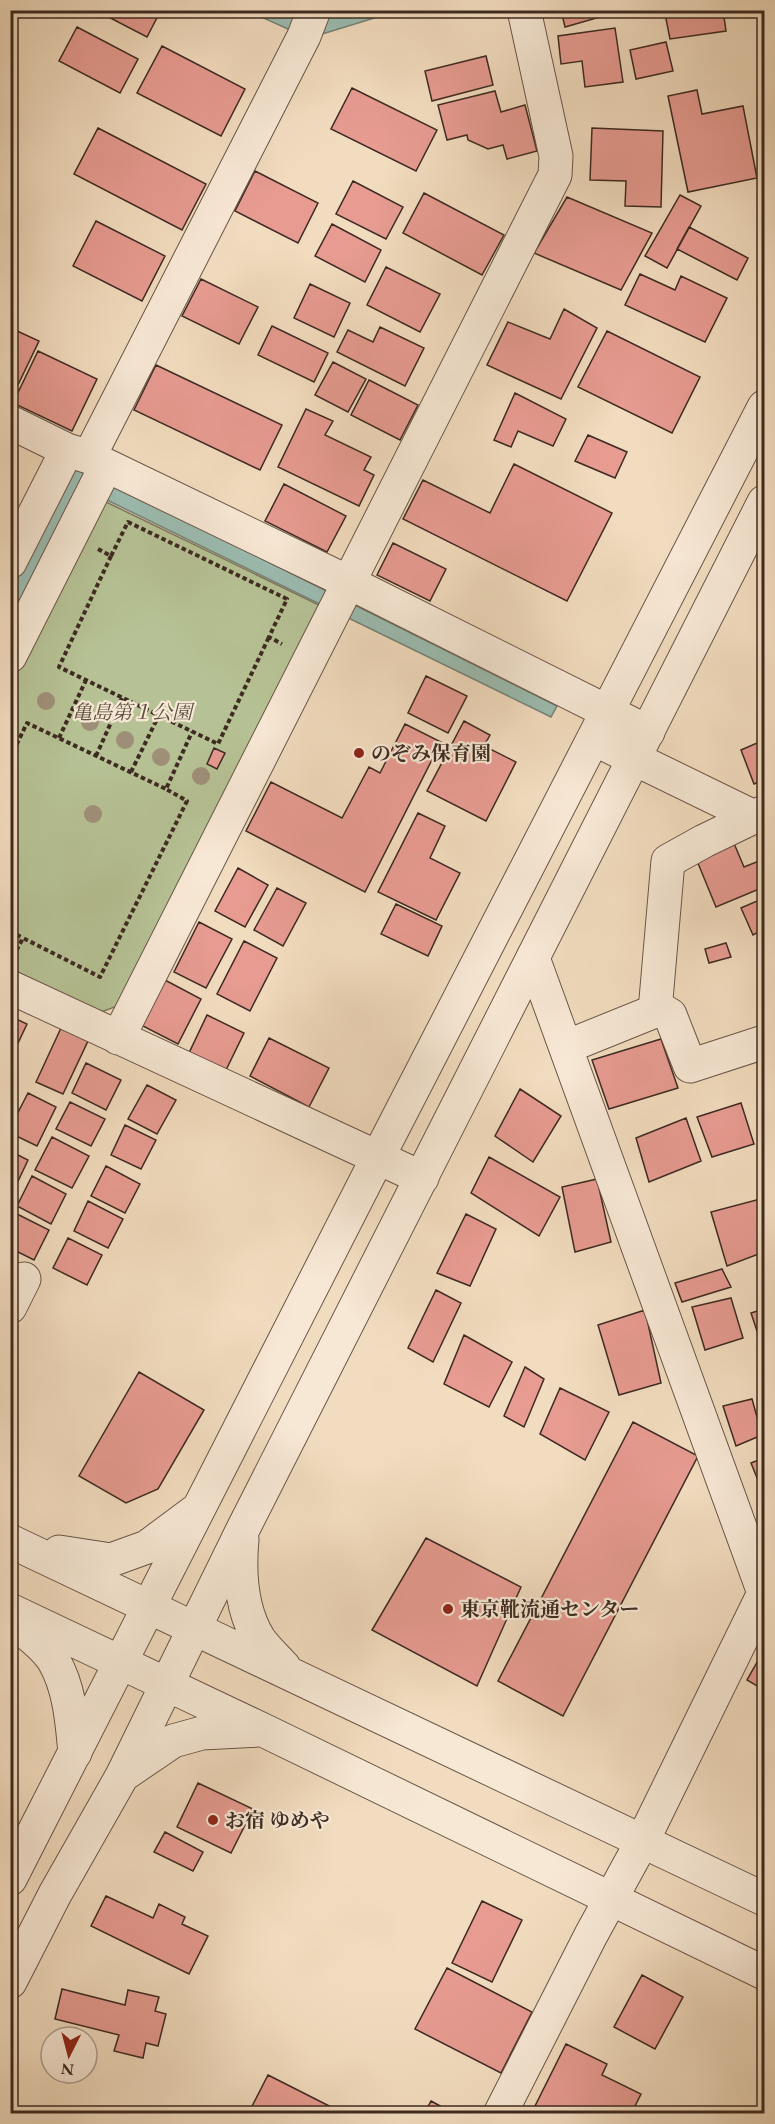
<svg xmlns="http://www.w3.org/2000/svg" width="775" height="2124" viewBox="0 0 775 2124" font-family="'EB Garamond','Noto Serif JP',serif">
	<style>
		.green { fill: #b6c295; stroke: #7a765b; stroke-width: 1.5 }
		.water { fill: #9bbcb1; stroke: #758277; stroke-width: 1.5 }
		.building { fill: #e79b91; stroke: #3d2a21; stroke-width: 1.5 }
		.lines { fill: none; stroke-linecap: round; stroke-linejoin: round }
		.minor-casing { stroke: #6a5648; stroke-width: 35 }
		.tertiary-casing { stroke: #6a5648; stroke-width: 35 }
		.path { stroke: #3d2a21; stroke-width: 4; stroke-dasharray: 4.5 3; stroke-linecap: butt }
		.minor { stroke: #f7e8d5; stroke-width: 33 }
		.tertiary { stroke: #f7e8d5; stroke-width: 33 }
		.tree { fill: #9f8f78 }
		.poi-dot { fill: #8f2418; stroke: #f7e8d5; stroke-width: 2 }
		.labels { text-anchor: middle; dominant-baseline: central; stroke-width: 4.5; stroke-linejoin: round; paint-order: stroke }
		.park-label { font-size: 20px; font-style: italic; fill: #5b503e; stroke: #f7e8d5 }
		.poi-label { font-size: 20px; font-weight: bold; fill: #3d2a21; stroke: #f7e8d5; text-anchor: start }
	</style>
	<rect width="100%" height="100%" fill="#f2dcbf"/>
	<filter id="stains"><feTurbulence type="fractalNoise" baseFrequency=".00333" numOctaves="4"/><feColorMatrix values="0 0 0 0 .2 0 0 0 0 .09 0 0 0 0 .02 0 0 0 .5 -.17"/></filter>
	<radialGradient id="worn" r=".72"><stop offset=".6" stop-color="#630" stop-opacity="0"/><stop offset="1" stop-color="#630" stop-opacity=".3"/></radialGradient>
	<!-- green -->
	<path class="green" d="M104,501L319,605L120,1005L96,1014L11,973L10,684Z"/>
	<!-- water -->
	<path class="water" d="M248,11H295L328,18L351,11H397L319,35L288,29Z
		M74,465L557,706L551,717L105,499L11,628V591Z"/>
	<!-- building -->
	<path class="building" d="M95,10H161L147,37Z
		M561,10H606L607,15L565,27Z
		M684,10H723L726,31L670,39L665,14Z
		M77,27L138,59L120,93L59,61Z
		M615,28L623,82L585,87L582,61L561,64L558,36Z
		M666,42L673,71L636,79L630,50Z
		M162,46L245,89L221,136L137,93Z
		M486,56L493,85L432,101L425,71Z
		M352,88L437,130L416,171L331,129Z
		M697,90L702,114L743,106L757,178L688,192L668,96Z
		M495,91L501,112L525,105L537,151L507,159L503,145L488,149L468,140L467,135L447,140L438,105Z
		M98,128L206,184L182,230L74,174Z
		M592,128L663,131L661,207L625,206L626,181L590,180Z
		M255,171L318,203L298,243L235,211Z
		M353,181L403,207L386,239L336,214Z
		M424,193L504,235L482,275L403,233Z
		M680,195L701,206L667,268L645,256Z
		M567,197L652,233L621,290L534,253Z
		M96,221L165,256L142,301L73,266Z
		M332,224L381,250L365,282L315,256Z
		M689,227L748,258L737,280L677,249Z
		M386,267L440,294L420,332L367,305Z
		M640,274L675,290L681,276L727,298L705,342L625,305Z
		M201,279L258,307L239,344L182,316Z
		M310,284L350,303L334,337L294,318Z
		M564,309L597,328L561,399L487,365L508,322L550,339Z
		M272,326L328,353L314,382L258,355Z
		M380,327L424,348L405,386L337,352L348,330L373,342Z
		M15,330L39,341L16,389L10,386V340Z
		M607,331L700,377L672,433L578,387Z
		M38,351L97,379L72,431L13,403Z
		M333,362L366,379L348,412L315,395Z
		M156,365L282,425L260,470L134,410Z
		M369,380L418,405L400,440L351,415Z
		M515,393L566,419L553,446L518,431L511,447L494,440Z
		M306,409L333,421L325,435L371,457L364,470L374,475L359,506L278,467Z
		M588,435L627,452L615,478L575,461Z
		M514,464L612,513L567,601L403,519L423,480L490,513Z
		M284,484L346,516L327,552L265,521Z
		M393,543L446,569L430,601L377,575Z
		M426,676L467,696L448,733L408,713Z
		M464,721L490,735L484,746L516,762L486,821L427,791Z
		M405,724L441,742L365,892L246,831L271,782L342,818L369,767L380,773Z
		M764,740V780L754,784L741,750Z
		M214,748L225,753L217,769L207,764Z
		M418,813L445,826L430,858L460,873L436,920L378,892Z
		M733,841L744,867L764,859V887L716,907L695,856Z
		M238,868L268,885L245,927L215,911Z
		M277,888L306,903L283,946L254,930Z
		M764,898V929L753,935L741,908Z
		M396,904L442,926L428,956L381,934Z
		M199,922L232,939L206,988L174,972Z
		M244,941L277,958L250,1011L217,994Z
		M726,943L731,957L709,963L705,949Z
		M163,979L201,999L178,1044L139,1024Z
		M207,1015L244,1033L226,1070L189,1053Z
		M10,1016L27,1024L10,1060Z
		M61,1028L88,1041L63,1094L36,1082Z
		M269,1038L329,1068L309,1107L250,1076Z
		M661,1039L678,1088L609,1109L592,1060Z
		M86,1063L121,1080L106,1110L72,1093Z
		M147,1085L176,1100L157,1134L128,1119Z
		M520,1089L561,1116L533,1162L495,1136Z
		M28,1093L56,1107L37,1146L10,1133V1128Z
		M70,1102L105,1119L91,1146L56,1129Z
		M741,1103L754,1144L712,1157L697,1117Z
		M686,1118L701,1161L649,1182L636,1138Z
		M125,1125L156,1140L141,1169L111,1155Z
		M52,1137L89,1156L72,1188L35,1170Z
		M10,1151L28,1160L11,1196H10Z
		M489,1157L560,1197L539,1236L471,1193Z
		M106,1166L140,1184L125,1213L91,1196Z
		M32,1176L66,1194L51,1224L17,1206Z
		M597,1179L611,1242L575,1252L562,1187Z
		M764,1198V1252L727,1266L711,1212Z
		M88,1201L123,1219L108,1248L74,1231Z
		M15,1213L49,1230L34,1260L10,1248V1221Z
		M466,1214L496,1229L470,1286L437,1273Z
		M68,1238L102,1255L87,1285L53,1268Z
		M722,1269L731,1287L682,1302L675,1283Z
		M436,1290L461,1303L433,1362L408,1348Z
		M731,1298L743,1338L705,1350L692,1307Z
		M764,1309V1352L751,1313Z
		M645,1310L661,1383L619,1395L598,1325Z
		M464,1335L512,1362L489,1407L444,1384Z
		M525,1367L544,1379L524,1427L504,1416Z
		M139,1372L204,1410L158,1489L126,1503L79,1476Z
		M560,1388L609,1412L585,1460L540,1434Z
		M752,1399L762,1435L736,1446L723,1406Z
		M633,1422L698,1456L563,1716L498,1681Z
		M764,1458V1495L751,1463Z
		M426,1538L521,1587L477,1686L372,1630Z
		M764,1650V1690L747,1680Z
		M198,1783L253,1809L231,1853L177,1827Z
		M165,1832L203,1852L193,1871L154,1852Z
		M106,1896L153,1918L159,1904L185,1917L182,1924L208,1936L189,1974L91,1926Z
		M482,1901L522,1920L492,1982L452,1963Z
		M447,1968L532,2012L501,2073L415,2029Z
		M642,1975L683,1997L655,2049L614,2027Z
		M62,1989L125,2005L128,1990L159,1997L155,2011L166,2014L158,2046L146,2043L143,2058L114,2051L119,2035L55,2019Z
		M566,2044L607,2064L602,2075L641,2094L631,2114L532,2112Z
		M268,2075L345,2114H248Z
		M431,2101L455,2114H424Z"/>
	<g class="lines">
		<defs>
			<path id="minor" d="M10,422L67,450L89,457L348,582L648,732
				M89,457L304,36L314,10
				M10,562L67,450
				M10,656L106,466
				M594,739L752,816
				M533,958L764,1593
				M10,987L422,1178
				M655,1011L668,861L704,841L764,812
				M118,1038L555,175L556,156L524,10
				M566,1047L660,1009L670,1015L690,1066L764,1042
				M10,1307L24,1279
				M500,2114L591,1935L643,1840L764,1593"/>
			<path id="tertiary" d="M242,1539C239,1572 241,1610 259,1639C266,1649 276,1658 284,1667
				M10,1541L764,1899
				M59,1552L111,1560L147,1547L194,1512
				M10,1610L263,1730L764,1973
				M13,1622C27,1633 45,1646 54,1661C70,1689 72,1722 75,1753
				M123,1775L173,1741L202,1733L258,1730
				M10,1879L377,1159L764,407
				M10,1982L55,1894L122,1776L243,1529L764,502"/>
		</defs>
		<!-- minor casing -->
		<use href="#minor" class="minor-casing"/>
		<!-- tertiary casing -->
		<use href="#tertiary" class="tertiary-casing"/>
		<!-- path -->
		<path class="path" d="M98,549L111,556L128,522L287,599L269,637L282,644
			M111,556L59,667L218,744L269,637
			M59,738L86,680
			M96,756L122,698
			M10,758L27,723L166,789
			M131,772L159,715
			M10,931L23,938
			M13,957L23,938L100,977L187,801L166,789L192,732"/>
		<!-- minor -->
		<use href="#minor" class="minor"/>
		<!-- tertiary -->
		<use href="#tertiary" class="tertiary"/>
	</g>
	<!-- trees -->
	<g class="tree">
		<circle cx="46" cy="701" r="9"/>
		<circle cx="90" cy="722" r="9"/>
		<circle cx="125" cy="740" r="9"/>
		<circle cx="161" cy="757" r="9"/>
		<circle cx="201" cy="776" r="9"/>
		<circle cx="93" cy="814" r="9"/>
	</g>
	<!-- markers -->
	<g class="poi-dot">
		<circle cx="359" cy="753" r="6"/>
		<circle cx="448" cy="1609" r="6"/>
		<circle cx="213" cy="1820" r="6"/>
	</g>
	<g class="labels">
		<!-- park labels -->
		<g class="park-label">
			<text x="132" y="712">亀島第１公園</text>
		</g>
		<!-- poi labels -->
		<g class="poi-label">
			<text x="371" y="753">のぞみ保育園</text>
			<text x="460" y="1609">東京靴流通センター</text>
			<text x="225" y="1820">お宿 ゆめや</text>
		</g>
	</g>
	<!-- margin -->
	<rect width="775" height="2124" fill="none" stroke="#f2dcbf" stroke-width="36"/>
	<rect x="12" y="12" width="751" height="2100" fill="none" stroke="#3d2a21" stroke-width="3"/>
	<rect x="18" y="18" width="739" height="2088" fill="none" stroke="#3d2a21" stroke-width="1.5"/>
	<!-- north arrow -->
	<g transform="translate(69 2055) rotate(186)"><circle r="28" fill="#f7e8d5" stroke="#ad9c8d" stroke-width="1.5"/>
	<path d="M0-4.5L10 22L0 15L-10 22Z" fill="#8f2418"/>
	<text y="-9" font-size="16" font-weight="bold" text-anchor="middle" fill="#3d2a21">N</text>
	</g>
	<rect width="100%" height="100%" filter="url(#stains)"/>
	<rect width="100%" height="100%" fill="url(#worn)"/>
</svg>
